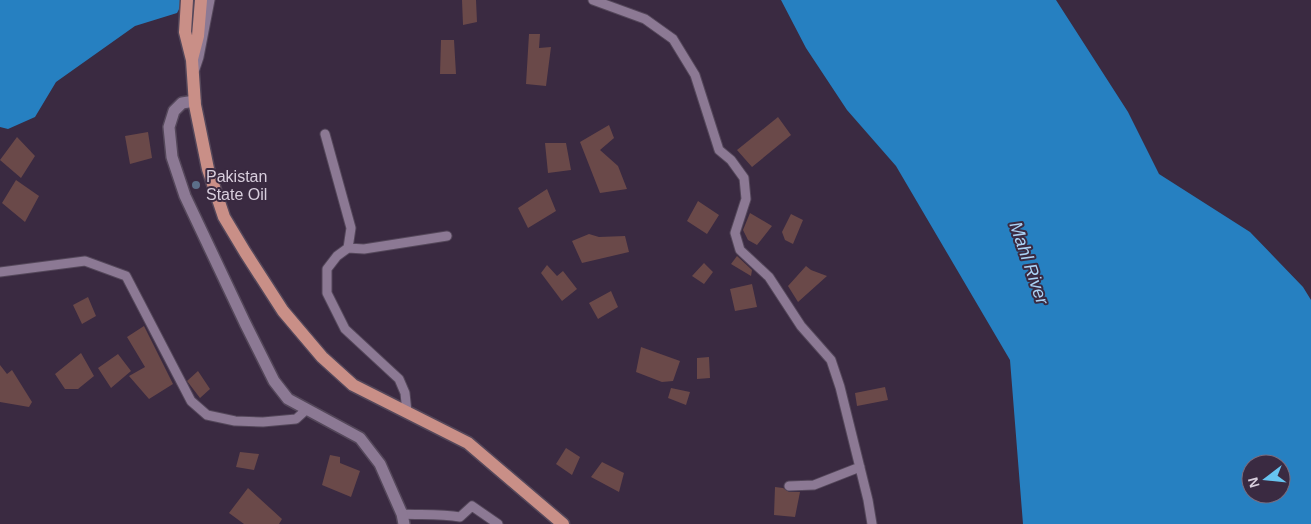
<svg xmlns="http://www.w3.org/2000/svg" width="1311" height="524" viewBox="0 0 1311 524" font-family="Helvetica,sans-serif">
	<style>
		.water { fill: #2680c1; fill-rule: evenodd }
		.building { fill: #6a4949 }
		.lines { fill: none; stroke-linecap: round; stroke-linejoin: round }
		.street-casing { stroke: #54475a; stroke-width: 11 }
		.secondary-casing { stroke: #54475a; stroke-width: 14 }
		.primary-casing { stroke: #54475a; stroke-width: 15 }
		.street { stroke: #8c7994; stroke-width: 9 }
		.secondary { stroke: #8c7994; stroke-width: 11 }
		.primary { stroke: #c98f87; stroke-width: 12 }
		.service-dot { fill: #5c6f8a; stroke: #3a2a41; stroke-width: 2 }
		.labels { text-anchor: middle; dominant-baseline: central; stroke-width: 4; stroke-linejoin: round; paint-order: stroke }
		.poi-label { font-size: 16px; fill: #d8cedd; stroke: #3a2a41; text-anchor: start }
		.water-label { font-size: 18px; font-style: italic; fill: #aad2f4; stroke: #3a2a41 }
	</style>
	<rect width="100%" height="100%" fill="#3a2a41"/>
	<!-- water -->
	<path class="water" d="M0,0H184L177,13L135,26L56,82L35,117L8,129L0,127Z
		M781,0H1056L1128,112L1159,174L1250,232L1303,287L1311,300V524H1023L1010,360L896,166L847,110L806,48ZM1251,464H1281V494H1251Z"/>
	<!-- building -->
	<path class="building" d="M462,0H476L477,22L463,25Z
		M529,34H540L539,48L551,47L546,86L526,84Z
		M441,40H454L456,74H440Z
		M778,117L791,135L752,167L737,150Z
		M609,125L614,138L600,150L618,166L627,189L600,193L580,142Z
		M148,132L152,158L130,164L125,136Z
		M17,137L35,156L21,178L0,160Z
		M545,143H566L571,170L548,173Z
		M16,180L39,196L25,222L2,203Z
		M547,189L556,211L528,228L518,208Z
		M698,201L719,215L707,234L687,221Z
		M750,213L772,226L757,245L748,240L743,230Z
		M791,214L803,220L793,244L785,240L782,232Z
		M589,234L599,237L625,236L629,252L582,263L572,241Z
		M737,256L752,270L751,276L731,264Z
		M704,263L713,272L704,284L692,276Z
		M547,265L557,276L563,271L577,289L562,301L541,273Z
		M806,266L811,270L827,276L798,302L788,286Z
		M752,284L757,307L735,311L730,289Z
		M611,291L618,307L598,319L589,303Z
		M88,297L96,316L82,324L73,305Z
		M144,326L173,384L149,399L129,376L145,367L127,337Z
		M641,347L680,361L673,381L662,382L636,372Z
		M81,353L94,376L78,389H65L55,374Z
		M118,354L131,371L111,388L98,368Z
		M709,357L710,378L697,379V358Z
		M0,365L7,374L12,370L32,402L29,407L0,402Z
		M198,371L210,389L200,398L187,381Z
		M885,387L888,400L857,406L855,393Z
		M671,388L690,392L686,405L668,398Z
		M566,448L580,457L572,475L556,464Z
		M240,452L259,454L254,470L236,467Z
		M330,455L340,457V463L360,471L351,497L322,485Z
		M602,462L624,473L619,492L591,477Z
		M775,487L783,488L789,492H800L795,517L774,515Z
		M248,488L282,519L279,524H244L229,513Z"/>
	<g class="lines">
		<defs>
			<path id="street" d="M593,0L645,19L673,39L695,75L719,150L731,160L744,178L746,199L735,233L740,250L769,277L801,326L831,360L840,387L868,500L872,524
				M195,69L199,57L210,0
				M325,134L351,228L348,248
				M0,272L85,261L126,276L191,401L207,415L235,421L263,422L296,419L307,409
				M407,412L405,393L399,379L345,329L327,293V269L337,256L348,248L364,249L447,236
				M789,486L814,485L860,467
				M402,514C421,515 441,514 460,517L472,506L498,524"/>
			<path id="secondary" d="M195,101L182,103L174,111L169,127L172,157L185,196L245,323L274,381L288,399L360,438L380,464L402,514L404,524"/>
			<path id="primary" d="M187,0L185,32L192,60L195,105L208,169L224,217L245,252L283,311L322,357L353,385L468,443L563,524
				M192,59L198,36L201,0"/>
		</defs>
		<!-- street casing -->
		<use href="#street" class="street-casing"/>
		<!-- secondary casing -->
		<use href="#secondary" class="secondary-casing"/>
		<!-- primary casing -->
		<use href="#primary" class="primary-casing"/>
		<!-- street -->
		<use href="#street" class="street"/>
		<!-- secondary -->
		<use href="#secondary" class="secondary"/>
		<!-- primary -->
		<use href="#primary" class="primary"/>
	</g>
	<!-- markers -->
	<circle class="service-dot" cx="196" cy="185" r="5"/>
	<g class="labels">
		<!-- poi labels -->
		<g class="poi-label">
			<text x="206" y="176">Pakistan<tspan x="206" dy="18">State Oil</tspan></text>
		</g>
		<!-- water labels -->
		<g class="water-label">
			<text transform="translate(1029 263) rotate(71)">Mahl River</text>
		</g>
	</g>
	<!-- north arrow -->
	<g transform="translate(1266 479) rotate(254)"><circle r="24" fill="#3a2a41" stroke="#796c7f"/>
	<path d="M0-4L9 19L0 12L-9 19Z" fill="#67c4f0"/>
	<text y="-8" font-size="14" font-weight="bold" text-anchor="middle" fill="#d8cedd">N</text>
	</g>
</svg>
